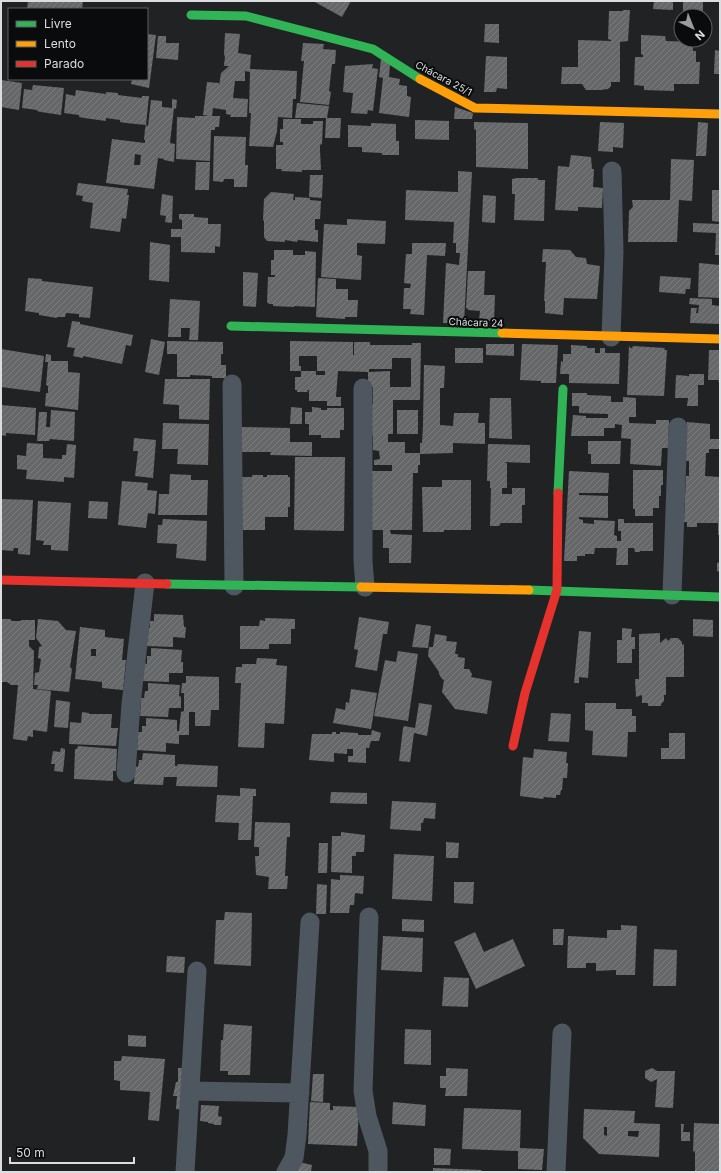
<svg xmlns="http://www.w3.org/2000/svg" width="721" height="1173" viewBox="0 0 721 1173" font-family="Inter,sans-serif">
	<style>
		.building { fill: url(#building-hatch); fill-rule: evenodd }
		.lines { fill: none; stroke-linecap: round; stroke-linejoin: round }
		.street { stroke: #4e565f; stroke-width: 19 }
		.fast { stroke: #30b455; stroke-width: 9 }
		.slow { stroke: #ff9f0a; stroke-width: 9 }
		.jam { stroke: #e5322d; stroke-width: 9 }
		.labels { text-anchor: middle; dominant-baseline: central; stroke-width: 4; stroke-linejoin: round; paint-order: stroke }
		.street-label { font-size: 10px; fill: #dbdee0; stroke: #0a0b0d }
	</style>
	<defs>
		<pattern id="building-hatch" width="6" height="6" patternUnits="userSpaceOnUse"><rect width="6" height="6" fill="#656769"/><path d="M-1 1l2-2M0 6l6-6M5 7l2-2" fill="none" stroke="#7a7c7e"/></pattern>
	</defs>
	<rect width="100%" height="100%" fill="#202224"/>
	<!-- building -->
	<path class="building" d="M28,1H83L82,9H27Z
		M313,1H351L342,17Z
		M654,1H673V10L653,9Z
		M683,1H703V16H683Z
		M623,10H630L628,41L620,42V82H611V86L608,89L601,90H586L582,84H561L562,67H578V40L611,41V40L608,39L609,11H623Z
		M485,24H499V43L484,42Z
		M225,33L240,34L238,53L251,55L250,69L297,71L296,99H293L292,118L278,117L277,131L273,147L249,146L251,113H249L250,72L245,71V81H235L233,98L248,99L247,117H230L231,115L226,114V110L213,108L212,116H220L219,127H215V130H211L210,161L176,159L177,117L195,118V116H209L203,115L207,82L219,83V86L221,73L229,66H224L225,56L224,55Z
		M147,34L156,35L149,88L131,84L132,79H147Z
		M641,35L665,36L666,41L693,42V51H696V62H700L699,84H674V91L644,90V86L634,85L635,57H643V55L641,54Z
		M158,36H166V43H179L178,60L156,58Z
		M303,43L324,44L323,49L336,50L335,64H332L329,91L331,92L329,105L300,102L304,61H301Z
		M715,50L720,51V74H714Z
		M486,56L507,57V89L497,88L496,92H484Z
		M381,59L390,64L389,77L400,79L399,85L407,86V96L411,97L409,117L379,113L383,78L379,77Z
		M373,64L372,68L378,69L373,111L368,110L367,114L351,113L353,93L343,92L345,66Z
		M1,80L22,83L19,110L1,107Z
		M33,85L64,88L61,115L41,112L37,111V110L22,108L24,89L32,90Z
		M76,90L106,94V92L118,93V95L142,98V96H149L146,125L126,123L120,122V120L106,118V121L84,118L79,117V115L64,113L66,94L75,96Z
		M172,99L177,100L176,109L174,108L170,143L175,144L174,162L164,160V159L158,158L154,189L106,183L112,139L145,143V140H144L145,129L146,125L148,126L151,100L162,101V107L172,108ZM135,154L141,155L140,165H134Z
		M297,103L329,106L327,118H341L340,138H325L326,118H295Z
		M455,107L473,113L472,119H454Z
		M283,119H301V124H313V121H323L322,144L320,145V150L321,170H302V172L281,171L282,169H276V145H283V142H280V129H283Z
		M415,120L449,121V140L415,139Z
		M474,122L528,123V169L476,167V130L474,129Z
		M600,122L624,123L623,148L613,147V152L598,151Z
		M698,122L708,123L706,156H696Z
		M371,123L396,124V141H399V155H382V153L362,152V147H348V125L371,126Z
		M214,136L246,137L245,165H248L247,187H234V179H224L223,182L213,181Z
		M571,155L591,157L592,169H594L593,187L603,188L602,208L578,207V211L555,210L558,166L569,167Z
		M671,159L694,160L692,201L679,200L677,242H628L629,211L633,207L632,200H670Z
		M196,162H210L209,190H195Z
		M458,171L472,172L464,323H443L446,263L459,265L460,253H456V243H453L454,222L405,220L406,190L458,192Z
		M310,175H323L322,198L309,197Z
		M517,178H538V180H545L544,221L514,220L515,194H512V179Z
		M78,183L128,189L127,195H129L126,219L122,218L120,232L90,228L93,203L82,201L83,196L76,195Z
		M712,190H720V222L712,221Z
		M271,192L294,194L293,200H295V197L310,198V200L321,201L320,219H315V230H318V242L298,240L297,242L285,240V242L267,241L264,237V221L263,220L264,199Z
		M162,194L173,196L172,223L165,222L166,216L160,215Z
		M483,195L496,196L495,223L482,222Z
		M179,214H194V217L208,218V224H221L220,247L215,246V253L181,252V237H171V229H182V220L179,219Z
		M347,219L386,221L385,244L357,243V255L362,256L361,280L321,277L324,224L347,225Z
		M693,223L720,224V255H715L716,233L693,232Z
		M150,242L170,245L169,282L149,280Z
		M412,243H446L445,256L427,255L424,315L410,314L411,309H403L404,288H410L411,284L404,283L406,254H412Z
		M543,249L570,250L576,257L586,258L587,264L600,266L597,299L564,298L563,315L545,313V301H544L546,262H542Z
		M274,250H293V255H305V251L316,252L315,307L294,306V307L273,306V304H269L267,302L268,277H275V275H271V260H274Z
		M699,263L720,265V298L698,297Z
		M468,271H485L484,295H495L494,321L479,320L480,311L468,310V309L466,308Z
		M243,272L258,273L256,307L243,306Z
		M660,276L691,278L690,289H686L685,294L659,292Z
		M28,278L42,279V281L93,287L90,318L79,317V314L66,313L65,317H57V318L39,315V313L25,311Z
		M318,278L336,279V289H348V300H358L357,317H345V319L316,317Z
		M690,298L712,299V305L720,306V324L690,323L691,308H697L696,313H698L699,305L689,304Z
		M170,299L200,301L198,340H189L190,328H181V337H168Z
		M72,321L80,322V324L133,335L131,346L126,345L122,364L83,356V358L73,356L75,348L67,347Z
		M151,339L165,342L159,375L145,372Z
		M167,341L223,342V354H221V365H226V378H212V376L190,375V377H177V354H167Z
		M290,341L353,342V355H354V342H370V345H412V343H421L420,400H393V434H388V442H405V453H420V465H418V473H413L412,530H390L391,534L412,535L411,563H389V548H383V530H370L368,471H392V465H374V460L380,459L379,451L373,450V435H371L370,404H373V387H368V372L338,371L336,397H341V406H327V401H309V390H307L308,392H297V390H295V377H301V371H290ZM299,356H317V371H325V375H316V371H301V366H299ZM392,358H411V387H390V371L369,372V369H392Z
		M486,344H514V356L486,355Z
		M522,344L558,345L556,383H541V381L520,380Z
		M571,345L587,346V348H595V353H600V348H605V353H620L619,384L569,383V374H560L561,361L563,362V354H571Z
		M629,345L630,348H632L633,346L665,348L664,350H667L664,396L627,395Z
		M455,348H483V363H455Z
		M1,349L44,356L40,392L1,387Z
		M709,350H720V382H718L719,380H708Z
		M46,354L51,355V361H68V372L80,373L78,410L45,406L46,393H48V386L46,385L48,362H45Z
		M424,365L445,366L444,388H440V425L453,426L454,413H479L478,423H485V444L453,443V453L420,454V443H422L423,425Z
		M689,374H704V385H698V406H687L688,398H675L676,375L689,376Z
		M165,379H210L209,420L179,419V405L163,404Z
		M572,393H587V395L611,396V402H623V397L636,398V417H629V423L656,424V420H669L668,448H662L661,466L630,464L631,439L621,438L622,425L615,424V428H604V436H571L573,415L586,416V418H608V414L579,413V406H572Z
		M490,398H511L512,439L489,438Z
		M1,405L36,408L35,435L6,433V436L1,435Z
		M291,407L302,408V424H290Z
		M312,407L321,408V410H327V408H344V430H340V438H321V435H309V424H305V412H312Z
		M51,410L75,412L74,441L50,439L49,441H37L39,412H47L46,427H50Z
		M397,410H418V434H397Z
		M687,422L710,424V439H720V449H709V453H706L705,476L719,477V480H720V535H718V523H697V527H687V522H684L686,476H689V461H685Z
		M163,423L209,424L208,465L177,464L178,449H162Z
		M237,427L290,428V442H312V456L270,455L271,452H242Z
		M134,438L156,440L153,478L135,476L138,451H133Z
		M588,441H621L620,464H591V454H588Z
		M27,443L43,444V458L62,459V455H66L67,444L76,445L74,478L64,477V482L26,479L27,470L17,469V455L26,456Z
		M488,444L530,445V463L504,462L507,463V488H502V494H512V488H525V505H522V523H501L499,526H490L491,488H490V481H487Z
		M295,457H345L344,531L294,530Z
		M633,470H663V485H661V496H659V508H653V516H635V509H633Z
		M569,471L609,473L608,493H579V495L608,496V518L579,517V519L583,520V523L594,524V520L615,521L614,535L617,536V541H621V531H618V519H624V523H653V551H640V552H635L634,548H628V565H616L617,548H595L594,554H585V556H577V561H564Z
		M170,474L191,475V480H208L207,515H158L159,494H169Z
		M252,475H263V477H267V475H288V477H290V507H288V517H265V530H236L235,477H252Z
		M442,480H471V530H444V532H423L422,487H442Z
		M122,481L148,483L147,490L157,491L155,514L148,513L146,528L118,525Z
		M1,499L33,500L30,555L18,554V548H14L13,551L1,550Z
		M38,501L71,503L68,551L51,550V545H43L44,541L36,540Z
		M89,501L108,502L107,519L88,518Z
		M163,519L207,521L206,561L176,558L177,544L157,543L158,525H162Z
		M720,562V572L717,571V563Z
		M154,614L183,615L184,627H186L185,638L173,637V647L146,646L147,628H150V621H154Z
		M359,617L389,622L387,634H383L377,671L355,667L358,650L354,649Z
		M265,618L295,619V629H291V644H269V649H240V626H259L260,620L265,621Z
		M1,619H10L12,621H21V620H35V640H29V646L34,651L33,689L51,691L47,732L33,730V737L28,736L27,741L13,739L18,685H11L7,682H1Z
		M38,619L58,621L66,630L76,631L70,667L72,669L69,692L37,689L38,685H34L35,673L39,672L41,659L38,658L39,647L42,646L36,638Z
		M693,619L713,620V637L693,636Z
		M416,624L431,626L428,648L412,647Z
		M80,627L105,630V637L124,639L122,660H126L123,690L102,688V682L75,679ZM91,649H96V656H91Z
		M622,628L632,629L631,637H635V649H632V663H617V640H622Z
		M579,631L591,632L588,678L579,677V683H574Z
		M660,633V643L666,638L668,641L671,638H678L682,642V645L684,644V677H666V695H664V701L661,704V706H648V703H642V695L636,697L635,679H639V634Z
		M435,634L447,636L446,641L457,642L455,654H458V657L465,658L464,669H469L472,674L471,677L492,681L487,714L455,709L442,692L444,680L442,679L439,674V672L428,656L429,647H433Z
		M151,648L182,650L181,662H183V673H169V682L143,681L144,663L147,664V656H151Z
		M398,651L418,654L408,721L374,716L385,660L396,662Z
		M257,658L277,659L276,665L287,666L284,724L265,723L264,748L238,747L241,683H235L236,667H242V664H256Z
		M186,676L219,677V710H211L210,726H195V712H189V735H179V744L166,743V752L137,750L138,732H142V726H146V718L177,720V731H179L181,712L184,711V693H181L182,683H186Z
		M148,683L180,685L179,696L181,697V708H169L168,717L140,716L141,698H144L145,691H148Z
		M351,689L377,693L371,729L333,723L336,708L345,710L346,702L349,703Z
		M56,700L70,702L68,728L54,727Z
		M419,703L432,705L427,736L414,733L410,762L399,761L403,728L404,726L415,728Z
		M585,703H616V709H632V716H636V732H628L627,757L592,755L593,731L585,730Z
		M82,712L89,713V714H112L111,728H118L116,746L69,744L70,722L81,723Z
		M551,713L571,714L569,742L548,741Z
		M372,730L381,733L379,741H371L369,748H366V763L348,762V756H353V749H347V754L334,753V762L309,760L312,734H332V732H336V734H340V732L358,733V735H371Z
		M669,733H685V759H661V748H669Z
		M78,746L117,749L116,771H113V781L74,779L75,749H77Z
		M61,748L65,749V753L63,772L54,771L55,764H51L53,751L60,752Z
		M534,749L567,752L566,763H568L567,778H563L562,790H561L560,795H556V798L544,797L543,799L520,796L523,757L533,758Z
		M143,753L175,755V766H177L178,764L218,766L217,787L176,786L177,777H164L163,785L134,784L135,766L138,767L139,760H142Z
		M240,788L256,789V796H253L251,840H238L239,823L215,822L217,795L240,796Z
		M331,792L367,793V804L330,803Z
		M392,801L436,803L435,819L424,818L423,823H421V831L390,829Z
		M255,822L290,823V837H287L285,876H288L287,889H268L269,877L256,875L255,856H259V847H254Z
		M341,832L365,835L364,852H356V856H352V873L331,872L332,836H341Z
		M446,842L459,843L458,858H446Z
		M319,843H328L327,873H318Z
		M394,854L434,856L432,901L392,899Z
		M340,875L364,876L363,894L355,893L354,905H350L349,913H330L331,879L340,880Z
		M454,882H474L473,904L454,903Z
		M317,884L327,885L326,914H316Z
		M225,912L252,913L251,966L214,964L216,920H224Z
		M402,919L424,920V932L402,931Z
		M621,925L637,926L635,975H616V970L596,971V963H586V968H567L568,936L607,938V930H621Z
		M553,929H564L563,945H553Z
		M475,932L484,952L513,939L525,966L476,989L454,942Z
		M383,936L423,938L422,972L381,970Z
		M654,949L677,950L676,986H653Z
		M167,956L185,957L184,973L166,972Z
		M444,977L469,978L468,1007L442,1006Z
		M224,1024L252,1026L250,1075H228V1071H220L221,1040H223Z
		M405,1029L431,1030V1065L404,1064Z
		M128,1035L146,1036V1047L128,1046Z
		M122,1056L165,1059L159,1121L148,1120L150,1092L120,1090V1081L114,1080V1061H121Z
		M178,1068H186L184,1110L176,1109L177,1096H173L176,1082H178Z
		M446,1068L468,1069L467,1096H445L446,1088H440V1076H446Z
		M652,1068L657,1071H675L673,1108L655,1107L657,1079L651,1082L645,1078V1071Z
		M313,1074H324L323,1102L311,1101Z
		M310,1102L330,1103V1110H333V1106L359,1107L357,1146L308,1144Z
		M393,1102L426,1105L425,1126L392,1124Z
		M201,1105L219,1106L218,1116L222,1117L221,1125H214V1124L208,1123V1122L200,1121Z
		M464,1108L521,1110L520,1148L544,1149L542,1170L518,1169V1151L462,1149Z
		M584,1109L635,1111L634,1123L660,1124L659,1157L599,1154L583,1138ZM604,1127H607V1136L604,1135ZM628,1131H639L638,1137L628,1136Z
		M694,1123L720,1124V1172H695V1151L693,1152Z
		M681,1124H684L683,1132H690V1141H681Z
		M434,1148L451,1149L450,1165H434Z
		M299,1162L312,1165L311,1172H297Z
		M433,1168L482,1170L480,1172H433Z"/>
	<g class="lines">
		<!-- street -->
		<path class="street" d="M611,337L614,252L612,171
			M232,384L234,586
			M363,388V561L365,587
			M672,595L678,427
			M126,773L131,704L145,583
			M369,917L363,1091L367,1116L378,1151V1172
			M190,1091L300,1093
			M185,1172L197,971
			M286,1172L294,1158L297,1135L310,922
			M556,1172L562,1033"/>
		<!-- fast -->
		<path class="fast" d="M191,15L246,16L373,49L420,79
			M231,326L502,333
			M558,493L563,389
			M167,584L361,587
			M529,590L720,597"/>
		<!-- slow -->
		<path class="slow" d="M420,79L475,108L720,114
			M502,333L720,339
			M361,587L529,590"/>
		<!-- jam -->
		<path class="jam" d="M1,580L167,584
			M513,746L525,693L557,590L558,493"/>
	</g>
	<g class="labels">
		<!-- street labels -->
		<g class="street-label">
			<text transform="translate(444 78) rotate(28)">Chácara 25/1</text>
			<text transform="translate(476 322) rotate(2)">Chácara 24</text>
		</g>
	</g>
	<!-- border -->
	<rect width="721" height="1173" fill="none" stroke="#dbdee0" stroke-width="4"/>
	<!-- legend -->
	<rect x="8" y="8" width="140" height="72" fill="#0a0b0d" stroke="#5e5f61"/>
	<rect x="16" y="21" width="20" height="6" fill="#30b455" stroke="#5e5f61"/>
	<text x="44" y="28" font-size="12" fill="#dbdee0">Livre</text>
	<rect x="16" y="41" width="20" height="6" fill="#ff9f0a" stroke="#5e5f61"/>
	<text x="44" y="48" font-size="12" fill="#dbdee0">Lento</text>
	<rect x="16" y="61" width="20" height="6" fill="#e5322d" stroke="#5e5f61"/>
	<text x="44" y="68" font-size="12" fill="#dbdee0">Parado</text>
	<!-- north arrow -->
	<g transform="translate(693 28) rotate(137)"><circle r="19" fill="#0a0b0d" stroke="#5e5f61"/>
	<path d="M0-3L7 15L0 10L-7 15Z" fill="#9a9c9e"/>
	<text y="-6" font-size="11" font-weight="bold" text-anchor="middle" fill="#dbdee0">N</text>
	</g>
	<!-- scale -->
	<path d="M10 1157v6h124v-6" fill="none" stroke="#dbdee0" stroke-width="2"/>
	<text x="16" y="1157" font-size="12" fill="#dbdee0" stroke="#0a0b0d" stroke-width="3" paint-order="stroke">50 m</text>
</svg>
